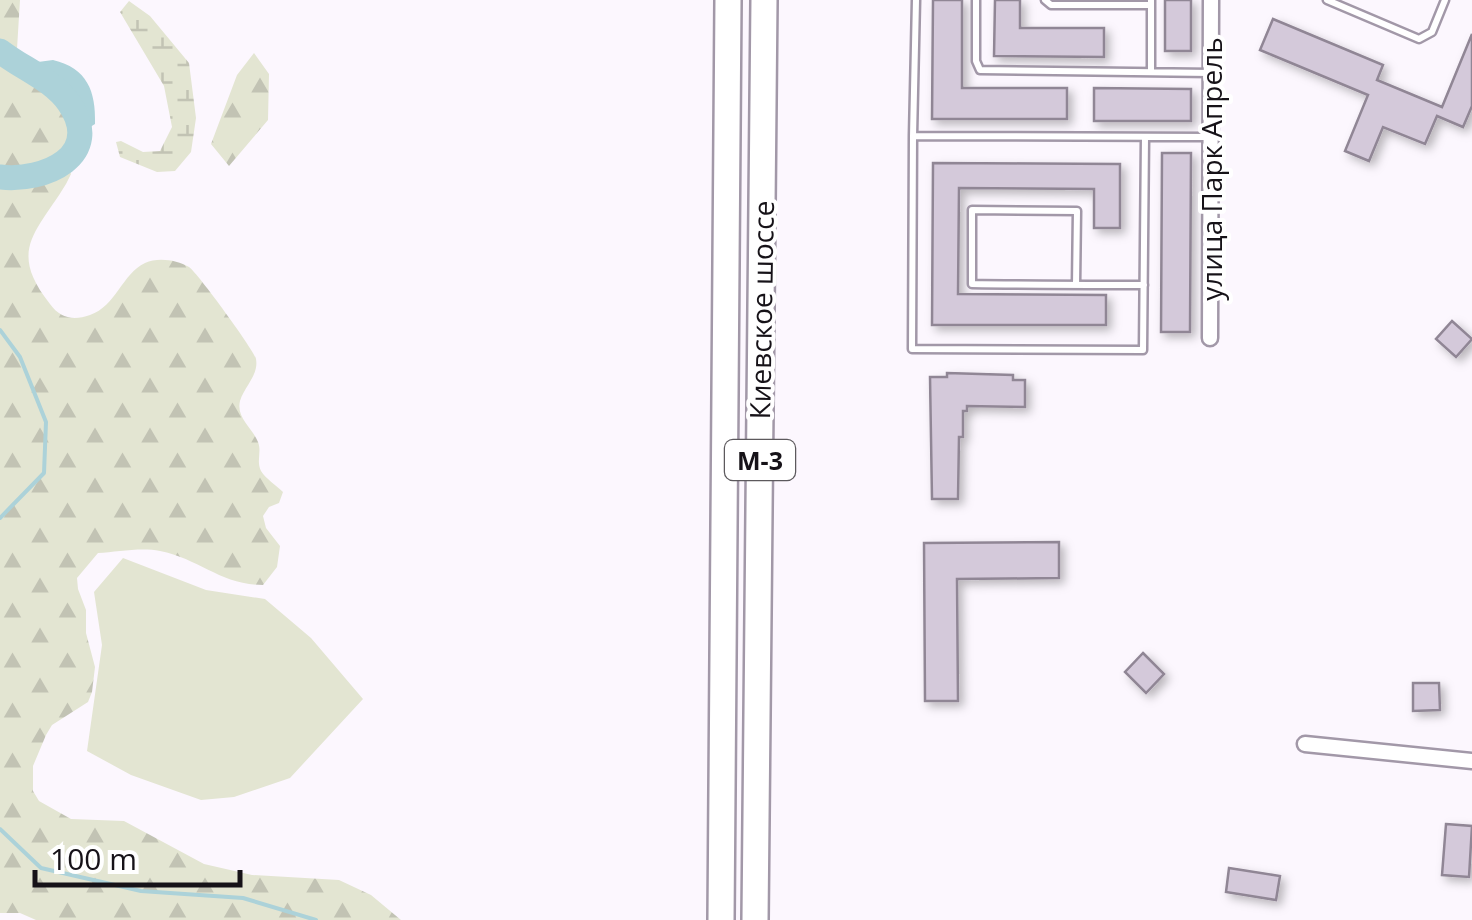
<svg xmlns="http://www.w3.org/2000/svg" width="1472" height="920" viewBox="0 0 1472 920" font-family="'Open Sans',sans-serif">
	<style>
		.green { fill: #e3e5d2 }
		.forest { fill: url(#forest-firs) }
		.wetland { fill: url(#wetland-marsh) }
		.water { fill: #acd2d9 }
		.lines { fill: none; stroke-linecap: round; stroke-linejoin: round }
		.stream { stroke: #acd2d9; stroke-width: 4 }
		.river { stroke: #acd2d9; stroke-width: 25 }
		.building { fill: #d4c9da; stroke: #908695; stroke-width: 2.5; filter: url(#shadow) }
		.lane-casing { stroke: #a298a8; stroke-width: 11 }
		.street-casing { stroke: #a298a8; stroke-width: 19 }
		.highway-casing { stroke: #a298a8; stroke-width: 30 }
		.lane { stroke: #fff; stroke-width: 6 }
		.street { stroke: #fff; stroke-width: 14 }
		.highway { stroke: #fff; stroke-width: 25 }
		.labels { text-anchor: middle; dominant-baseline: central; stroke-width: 8; stroke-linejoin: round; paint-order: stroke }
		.shield { fill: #fff; stroke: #5c595d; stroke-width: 2.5 }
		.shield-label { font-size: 25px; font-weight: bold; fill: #161218 }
		.street-label { font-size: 28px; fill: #161218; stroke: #fff }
	</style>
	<defs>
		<pattern id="forest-firs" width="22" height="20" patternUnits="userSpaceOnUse" patternTransform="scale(2.5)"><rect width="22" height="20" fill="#e3e5d2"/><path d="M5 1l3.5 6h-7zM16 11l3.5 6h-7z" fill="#c2c3b4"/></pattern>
		<pattern id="wetland-marsh" width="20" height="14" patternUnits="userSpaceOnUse" patternTransform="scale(2.5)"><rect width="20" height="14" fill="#e3e5d2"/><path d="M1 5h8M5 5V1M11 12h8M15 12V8" fill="none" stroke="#c2c3b4"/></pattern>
		<filter id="shadow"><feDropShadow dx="4.5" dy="4.5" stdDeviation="5" flood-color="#0004"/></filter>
	</defs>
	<rect width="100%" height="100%" fill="#fcf7fe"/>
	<!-- green -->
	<path class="green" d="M123,558L206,590L265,599L311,638L363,699L290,778L234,797L201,800L131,775L87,751L102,645L94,592Z"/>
	<!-- forest -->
	<path class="forest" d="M0,0H20L17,49L8,58C42,78 108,117 67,163L71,174L66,184C37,232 7,250 50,304C60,318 73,321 90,315C116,306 122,274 145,263C158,257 177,260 189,267C197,272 256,353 256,359C259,375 244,387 240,401C236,418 252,427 258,442C262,452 256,461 261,471C266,479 276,485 283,492L279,503L269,507L263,516L266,528L280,546L277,567L263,585C221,585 200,559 160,551C141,547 117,552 98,553L77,578L78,589L86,610V633L95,667L92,692L88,702L52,725L46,735L33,766V791L39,801L71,819L124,821L204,864L252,875L339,880L371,895L401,920H36L20,913H0Z
		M254,53L269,74L268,120L229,166L211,144L237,75Z"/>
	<!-- wetland -->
	<path class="wetland" d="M129,1L150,16L189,63L196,118L191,152L175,171L157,172L120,157L116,142L121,141L143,152L160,151L172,127L164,86L120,12Z"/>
	<!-- water -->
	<path class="water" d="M53,60C87,68 96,91 95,124L79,134C75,102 55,88 30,71L38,62Z"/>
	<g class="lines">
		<!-- stream -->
		<path class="stream" d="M0,330L20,357L46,422L44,473L0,518
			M0,829L41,868L141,891L243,898L316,920"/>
		<!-- river -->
		<path class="river" d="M0,51C23,69 52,79 69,103C105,156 44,182 0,177"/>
	</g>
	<!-- building -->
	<path class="building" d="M933,0H962V88H1067V119H932Z
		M995,0H1020V28H1104V57L994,56Z
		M1165,0H1191V51H1165Z
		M1273,19L1383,65L1377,80L1442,107L1472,34V106L1463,127L1437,116L1425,144L1383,127L1369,161L1345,151L1368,95L1260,50Z
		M1094,88L1191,89V121H1094Z
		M1162,153H1191L1190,332H1161Z
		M933,163L1120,164V228H1094V189L959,188L958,294L1106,295V325H932Z
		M1452,321L1472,339L1456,357L1436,339Z
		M947,373L1013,375V380H1025V407L967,406V411H963V437H959L958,499H932L930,377H947Z
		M1059,542V578L957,579L958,701H925L924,543Z
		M1143,653L1164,674L1146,693L1125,672Z
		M1413,683H1439L1440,710L1413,711Z
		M1446,824L1472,826L1469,877L1442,875Z
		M1229,868L1280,876L1276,900L1226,892Z"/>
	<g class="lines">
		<defs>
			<path id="lane" d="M916,0L913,136L1211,137
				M976,0V61L980,70L1211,73
				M1045,0L1051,5H1151
				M1327,0L1419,39L1432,32L1445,0
				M1151,72V0
				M913,136L912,349L1143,350L1145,137
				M1076,285L1077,211L972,210V284C1029,285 1087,285 1144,285"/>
			<path id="street" d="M1210,338L1211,0
				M1305,744L1472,761"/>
			<path id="highway" d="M721,920L728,0
				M755,920L764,0"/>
		</defs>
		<!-- lane casing -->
		<use href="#lane" class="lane-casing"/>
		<!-- street casing -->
		<use href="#street" class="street-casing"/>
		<!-- highway casing -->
		<use href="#highway" class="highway-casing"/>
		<!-- lane -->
		<use href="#lane" class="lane"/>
		<!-- street -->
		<use href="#street" class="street"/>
		<!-- highway -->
		<use href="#highway" class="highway"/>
	</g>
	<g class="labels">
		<!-- shield labels -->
		<rect class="shield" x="725" y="440" width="70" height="40" rx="8"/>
		<g class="shield-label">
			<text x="760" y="460">М-3</text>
		</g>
		<!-- street labels -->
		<g class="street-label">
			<text transform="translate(1211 169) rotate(-90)">улица Парк Апрель</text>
			<text transform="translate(761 310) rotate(-89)">Киевское шоссе</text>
		</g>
	</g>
	<!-- scale -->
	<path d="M35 870v15h205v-15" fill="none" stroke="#161218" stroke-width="5"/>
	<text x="50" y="870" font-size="30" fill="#161218" stroke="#ffffff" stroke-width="8" paint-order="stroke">100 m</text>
</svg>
